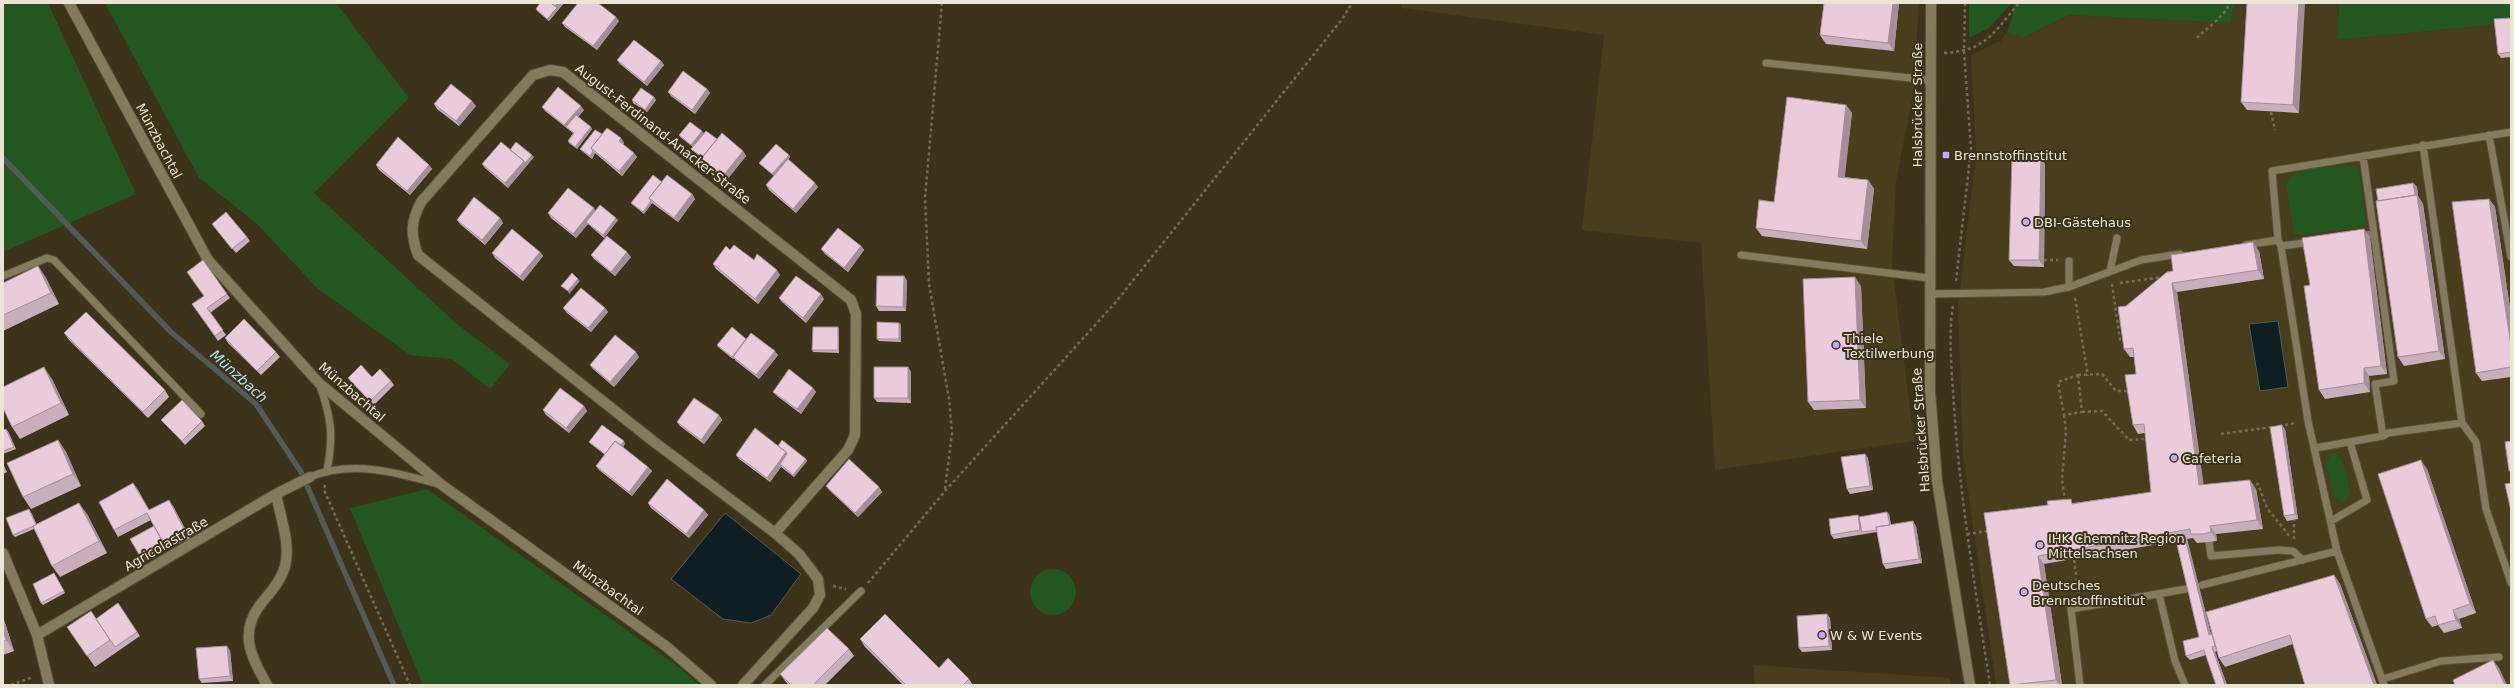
<svg xmlns="http://www.w3.org/2000/svg" width="2514" height="688" viewBox="0 0 2514 688" font-family="'DejaVu Sans',sans-serif">
	<style>
		.built { fill: #483d1c }
		.green { fill: #23571f }
		.water { fill: #0f1e23; stroke: #515a59 }
		.lines { fill: none; stroke-linecap: round; stroke-linejoin: round }
		.stream { stroke: #515a59; stroke-width: 5.5 }
		.service-casing { stroke: #57503a; stroke-width: 9 }
		.minor-casing { stroke: #57503a; stroke-width: 12 }
		.secondary-casing { stroke: #57503a; stroke-width: 12 }
		.path { stroke: #736b55; stroke-width: 2.5; stroke-dasharray: 3 3; stroke-linecap: butt }
		.service { stroke: #847b5f; stroke-width: 7 }
		.minor { stroke: #847b5f; stroke-width: 10 }
		.secondary { stroke: #847b5f; stroke-width: 10 }
		.wall { fill: #c9afbd }
		.shaded-wall { fill: #a48e9a }
		.building { fill: #eacbdc; stroke: #a48e9a }
		.poi-dot { fill: #c3a7f2; stroke: #3c331a; stroke-width: 1.5 }
		.labels { text-anchor: middle; dominant-baseline: central; stroke-width: 4; stroke-linejoin: round; paint-order: stroke }
		.street-label { font-size: 13px; fill: #ebe5d6; stroke: #3c331a }
		.poi-label { font-size: 13px; fill: #ebe5d6; stroke: #3c331a; text-anchor: start }
		.water-label { font-size: 14px; font-style: italic; fill: #ade0f4; stroke: #3c331a }
	</style>
	<rect width="100%" height="100%" fill="#3c331a"/>
	<!-- built -->
	<path class="built" d="M1402,3H1919L1913,95L1896,181L1892,264L1914,441L1715,470L1701,243L1582,230L1604,35L1402,8Z
		M2235,3H2334L2339,6L2337,40L2511,23V685H1996L1963,457L1958,306L1976,153L1971,55L2001,41L2007,32L2024,38L2069,15L2230,23Z
		M1753,665L1950,678L1951,685H1755Z"/>
	<!-- green -->
	<path class="green" d="M3,3H48L136,194L3,252Z
		M105,3H336L409,98L314,193L457,324L510,364L490,389L452,359L410,355L317,288L256,223L199,178Z
		M1969,3H2012L1989,28L1969,38Z
		M2014,3H2235L2230,23L2069,15L2023,38L2007,32L2012,19Z
		M2334,3H2511V23L2337,40L2339,7Z
		M2351,165L2359,169L2366,225L2363,227L2298,235L2294,233L2286,184C2292,165 2333,167 2351,165Z
		M2331,454H2337C2345,462 2356,496 2343,503L2334,498L2326,464Z
		M427,489L675,664L700,685H423L350,508Z
		M1030 592a23 23 0 1 1 46 0a23 23 0 1 1-46 0Z"/>
	<!-- water -->
	<path class="water" d="M2278,321L2288,387L2260,391L2249,324Z
		M725,513L801,574L771,615L751,623L723,619L671,579Z"/>
	<g class="lines">
		<!-- stream -->
		<path class="stream" d="M3,158L171,332L256,404L301,472L394,685"/>
		<defs>
			<path id="service" d="M1766,63L1930,80
				M2489,135L2511,257
				M2423,145L2462,423L2476,442L2486,509L2511,583
				M2374,234L2394,381L2375,384L2383,436
				M2358,236L2374,234L2363,156
				M2278,240L2272,171L2511,132
				M2246,245L2278,240L2281,246L2308,421L2337,551L2384,685
				M2281,246L2312,242
				M1741,255L1929,278
				M2110,271L2117,238
				M3,276L47,258L54,260L201,414
				M2069,287V261
				M1929,294L2044,292L2069,287L2141,260L2180,254
				M319,383C331,416 334,436 327,470
				M2315,448L2383,436L2388,433L2462,423
				M310,477C352,460 395,472 438,484
				M2331,521L2367,500L2350,442
				M2209,542L2211,556L2279,550L2293,551L2303,560
				M2202,585L2337,551
				M2159,594L2175,661L2185,685
				M2383,679L2441,661L2499,657
				M765,685L861,591
				M2080,685L2071,609L2186,589"/>
			<path id="minor" d="M69,3L208,260L319,383L442,485L667,647L711,685
				M3,553L37,635L49,685
				M37,635L276,494L310,477
				M267,685C249,653 238,630 264,600C272,591 282,578 285,566C291,544 280,516 276,494
				M743,685L813,608L820,595L818,579L799,554L775,533L653,441L418,255C410,234 411,221 421,202L533,75L550,70L563,72L851,300L856,314L855,435L848,450L775,533"/>
			<path id="secondary" d="M1931,3L1930,391L1937,481L1970,685"/>
		</defs>
		<!-- service casing -->
		<use href="#service" class="service-casing"/>
		<!-- minor casing -->
		<use href="#minor" class="minor-casing"/>
		<!-- secondary casing -->
		<use href="#secondary" class="secondary-casing"/>
		<!-- path -->
		<path class="path" d="M942,3L925,198L929,284L949,399L952,433L945,489
			M2197,38C2208,27 2224,17 2230,3
			M1944,53C1986,51 1994,32 2019,3
			M2271,112L2275,130
			M2044,260H2058
			M1956,281L1971,149L1964,52L1965,3
			M2120,283L2163,277
			M2112,284L2120,340L2124,339
			M2075,298L2088,376
			M1953,306C1948,334 1952,377 1954,406C1960,500 1976,592 1990,685
			M2078,375L2082,412L2064,415L2058,382Z
			M2078,375L2102,374L2116,391H2130
			M2082,412L2102,411L2129,440L2148,439
			M2064,415L2066,432L2062,479L2065,502
			M2279,426L2296,423
			M2221,434L2272,427
			M325,485L324,490L410,685
			M2250,485L2258,484L2267,508L2291,538
			M1967,534L1988,531
			M2294,539V520
			M2074,560L2079,595
			M868,583L945,491L1115,303L1343,18L1352,3
			M833,586L846,589
			M11,685L33,677"/>
		<!-- service -->
		<use href="#service" class="service"/>
		<!-- minor -->
		<use href="#minor" class="minor"/>
		<!-- secondary -->
		<use href="#secondary" class="secondary"/>
	</g>
	<!-- wall -->
	<path class="wall" d="M564,3L549,21L537,11L536,9Z
		M1824,3H1899L1894,51L1826,44L1820,35Z
		M2247,3L2299,113L2247,110L2241,102Z
		M2511,18V57L2501,58L2498,54Z
		M619,21L597,50L565,27L562,23Z
		M617,60L661,61L664,65L647,86L620,64Z
		M707,89L710,93L695,114L671,96L668,92Z
		M654,97L656,100L647,112L633,103L632,100Z
		M434,104L476,106L459,126L437,109Z
		M1846,105L1852,113L1844,177L1868,180L1874,189L1867,249L1762,236L1756,228Z
		M542,107L584,110L578,117L592,129L577,149L569,143L568,141L573,133L545,111Z
		M704,133L743,151L746,156L726,181L705,163L701,159L702,158L693,151L691,149L693,147L680,137L679,135Z
		M602,134L621,138L624,143L623,144L637,157L622,176L595,153L592,159L582,151L580,149Z
		M510,150L534,157L508,188L485,168L482,164Z
		M789,155L790,157L788,159L818,187L796,213L769,190L766,185L774,176L761,165L759,163Z
		M2045,164L2044,267L2014,266L2009,260Z
		M376,165H429L432,169L410,195L379,170Z
		M662,182L692,194L695,199L678,222L652,203L644,214L633,205L631,203Z
		M2413,183L2417,187L2418,196L2423,204L2445,359L2404,366L2398,357L2378,201Z
		M2489,199L2495,207L2511,315V377L2482,381L2476,373Z
		M595,211L618,220L604,238L588,224L576,238L551,218L548,213Z
		M500,218L503,223L485,245L460,224L457,220Z
		M212,224L247,237L250,241L236,253Z
		M2364,229L2370,238L2387,374L2369,376L2370,392L2325,399L2319,390L2310,285Z
		M861,246L864,250L848,272L825,254L821,249Z
		M730,250L754,260L780,275L758,304L716,269L713,264Z
		M2259,251L2264,279L2177,292L2203,485L2256,489L2263,529L2216,534L2217,541L2209,542L2197,543L2193,538L2187,539L2211,634L2334,575L2340,584L2377,685H2305L2293,644L2225,667L2219,658L2217,651L2215,652L2227,685H2216L2206,655L2190,660L2186,656L2199,637L2176,541L2044,564L2062,685H2011L1984,513L2074,503L2151,492L2145,433L2138,434L2133,425L2136,374L2134,357H2130L2124,349L2126,306L2173,271Z
		M540,252L543,256L523,281L495,258L492,253Z
		M591,255L631,257L615,276L594,259Z
		M38,266L46,278L59,304L3,331V283Z
		M904,276L907,281L906,311H879L876,306Z
		M1861,286L1866,408L1814,410L1808,402Z
		M227,294L230,298L210,313L226,335L218,341L192,304Z
		M779,298L824,299L806,323L782,302Z
		M563,308H605L608,312L591,332L567,313Z
		M899,323L901,325V342L879,341L877,339Z
		M839,329V353L813,352L812,350Z
		M64,333L165,390L169,397L148,418L69,340Z
		M225,338L276,352L280,357L261,375L228,343Z
		M747,339L778,355L759,379L736,361L734,358L733,359L718,347L717,345Z
		M639,357L614,387L593,369L590,365Z
		M908,367L911,372V403L877,402L874,398Z
		M372,377L391,381L394,385L374,405L351,382L348,378Z
		M52,379L69,415L20,439L12,427Z
		M813,388L816,392L801,414L777,396L773,392Z
		M584,406L587,411L569,433L546,415L543,410Z
		M719,415L722,420L704,444L680,426L677,422Z
		M161,420L202,421L205,426L185,445L165,424Z
		M2285,429L2298,519L2287,521L2284,516Z
		M3,430L8,431L16,449L3,454Z
		M58,440L66,452L81,486L31,509L23,497Z
		M589,442L625,444L623,447L648,467L652,471L632,496L599,470L596,466L605,455L591,444Z
		M778,446L807,461L794,477L781,467L770,482L739,459L736,455Z
		M1865,454L1868,458L1873,490L1850,494L1847,489Z
		M3,464L7,472L3,474Z
		M2427,469L2476,613L2459,619L2462,628L2444,633L2438,625L2432,627L2426,619Z
		M133,483L138,490L149,510L173,506L190,538L144,562L141,558L154,526L151,520L118,537L114,530Z
		M826,486L879,487L882,492L858,517L829,490Z
		M648,503L704,510L708,515L689,538L651,508Z
		M31,512L37,525L87,514L107,553L60,577L52,566L34,529L15,537L13,535Z
		M1889,514L1891,525L1916,526L1922,563L1886,569L1883,564L1877,532L1834,539L1831,535L1859,517Z
		M54,573L65,593L43,605L41,603Z
		M118,603L140,636L95,667L67,627L96,619Z
		M1827,614L1830,618L1832,650L1802,652L1799,648Z
		M3,617L14,651L3,655Z
		M860,639L969,679L973,685H903L865,647Z
		M849,649L854,656L825,685H789L785,681L780,674Z
		M230,650L233,681L202,683L199,679Z"/>
	<!-- shaded-wall -->
	<path class="shaded-wall" d="M557,3H564L549,21L547,19L557,8L555,6Z
		M1893,3H1899L1894,51L1888,43Z
		M2299,3H2305L2299,113L2293,105Z
		M616,17L619,21L597,50L593,46Z
		M661,61L664,65L647,86L644,82Z
		M707,89L710,93L695,114L692,110Z
		M654,97L656,100L647,112L645,110Z
		M472,101L476,106L459,126L456,121Z
		M1846,105L1852,113L1844,185L1838,177Z
		M581,106L584,110L568,129L564,125Z
		M591,127L592,129L577,149L575,147Z
		M702,131L704,134L693,147L691,145Z
		M621,138L624,143L622,146L619,141Z
		M593,151L595,153L592,159L590,156Z
		M743,151L746,156L726,181L723,176Z
		M634,153L637,157L622,176L619,171Z
		M532,155L534,157L527,165L525,163Z
		M789,155L790,157L774,176L772,174Z
		M2041,158L2045,164L2044,267L2039,260Z
		M524,161L527,165L508,188L505,183Z
		M429,165L432,169L410,195L407,191Z
		M1868,180L1874,189L1867,249L1861,241Z
		M815,183L818,187L796,213L793,209Z
		M2413,183L2417,187L2418,196L2423,204L2445,359L2439,351L2415,200Z
		M692,194L695,199L678,222L674,218Z
		M2489,199L2495,207L2511,315V346Z
		M651,201L652,203L644,214L643,212Z
		M594,208L597,213L586,222L588,224L576,238L573,234Z
		M500,218L503,223L485,245L482,240Z
		M616,218L618,220L604,238L603,235Z
		M2364,229L2370,238L2387,374L2381,366Z
		M2253,242L2259,251L2264,279L2258,270Z
		M861,246L864,250L848,272L844,268Z
		M540,252L543,256L523,281L520,276Z
		M627,252L631,257L615,276L611,272Z
		M38,266L46,278L59,304L51,293Z
		M777,270L780,275L758,304L755,299Z
		M904,276L907,281L906,311L903,307Z
		M1855,277L1861,286L1866,408L1860,400Z
		M578,279L580,281L569,294L568,291Z
		M2172,283L2177,292L2205,494L2199,485Z
		M821,294L824,299L806,323L803,318Z
		M605,308L608,312L591,332L588,328Z
		M899,323L901,325V342L899,339Z
		M838,327L839,329V353L838,350Z
		M746,339L748,341L733,359L732,357Z
		M775,351L778,355L759,379L756,375Z
		M636,352L639,357L614,387L610,382Z
		M44,367L52,379L69,415L61,403Z
		M908,367L911,372V403L908,398Z
		M2364,368L2369,376L2370,392L2364,383Z
		M813,388L816,392L801,414L797,409Z
		M584,406L587,411L569,433L566,428Z
		M719,415L722,420L704,444L701,440Z
		M2282,425L2285,429L2298,519L2295,514Z
		M58,440L66,452L81,486L73,474Z
		M624,441L625,444L622,448L620,446Z
		M786,452L789,456L780,464L781,467L770,482L767,478Z
		M1865,454L1868,458L1873,490L1870,486Z
		M806,459L807,461L794,477L793,475Z
		M2421,460L2427,469L2476,613L2470,604Z
		M648,467L652,471L632,496L629,492Z
		M2250,480L2256,489L2263,529L2257,520Z
		M133,483L138,490L153,517L149,510Z
		M879,487L882,492L858,517L855,513Z
		M169,500L173,506L190,538L185,531Z
		M79,503L87,514L107,553L99,541Z
		M704,510L708,515L689,538L686,534Z
		M1887,512L1889,514L1892,530L1890,528Z
		M1858,515L1861,519L1862,532L1860,530Z
		M1913,521L1916,526L1922,563L1919,559Z
		M2210,526L2216,534L2217,541L2211,532Z
		M2184,534L2187,539L2212,639L2209,635Z
		M2038,556L2044,564L2062,685H2060L2056,680Z
		M2334,575L2340,584L2377,685H2374Z
		M2453,610L2459,619L2462,628L2456,620Z
		M1827,614L1830,618L1832,650L1829,646Z
		M3,617L14,651L6,640L3,630Z
		M227,646L230,650L233,681L230,676Z
		M2212,647L2215,652L2227,685H2225Z
		M2493,660L2499,668L2507,685H2505Z"/>
	<!-- building -->
	<path class="building" d="M540,3H551L557,8L547,19L536,9Z
		M552,3H557L555,6Z
		M578,3H598L616,17L593,46L562,23Z
		M1824,3H1893L1888,43L1820,35Z
		M2247,3H2299L2293,105L2241,102Z
		M2511,18V52L2498,54L2494,19Z
		M634,40L661,61L644,82L617,60Z
		M683,71L707,89L692,110L668,92Z
		M451,84L472,101L456,121L434,104Z
		M558,87L581,106L564,125L542,107Z
		M641,88L654,97L645,110L632,100Z
		M1787,97L1846,105L1838,177L1868,180L1861,241L1756,228L1759,200L1774,202Z
		M576,115L591,127L575,147L568,141L574,133L566,127Z
		M690,122L702,131L691,145L679,135Z
		M607,128L621,138L619,141L634,153L619,171L591,148Z
		M595,130L602,134L591,148L593,151L590,156L580,149Z
		M706,131L717,139L702,157L691,149Z
		M722,133L743,151L723,176L701,159Z
		M398,137L429,165L407,191L376,165Z
		M501,142L524,161L505,183L482,164Z
		M516,142L532,155L525,163L524,161L510,150Z
		M776,144L789,155L772,174L759,163Z
		M2012,157L2041,158L2039,260H2009Z
		M788,159L815,183L793,209L766,185Z
		M653,175L662,182L649,198L651,201L643,212L631,203Z
		M667,175L692,194L674,218L649,198Z
		M2413,183L2415,195L2378,201L2376,189Z
		M568,188L594,208L573,234L548,213Z
		M2417,195L2439,351L2398,357L2376,201Z
		M474,197L500,218L482,240L457,220Z
		M2489,199L2511,346V367L2476,373L2452,202Z
		M600,205L616,218L603,235L586,222Z
		M226,212L247,237L232,249L212,224Z
		M838,228L861,246L844,268L821,249Z
		M512,229L540,252L520,276L492,253Z
		M2364,229L2381,366L2364,368V383L2319,390L2304,286L2310,285L2302,238Z
		M607,236L627,252L611,272L591,255Z
		M2253,242L2258,270L2172,283L2199,485L2250,480L2257,520L2210,526L2211,532L2203,534H2191L2190,529L2038,556L2056,680L2010,685L1984,513L2048,505L2047,501L2071,499L2072,504L2151,492L2144,424L2133,425L2126,382L2125,375L2136,374L2133,348L2124,349L2118,307L2126,306L2167,272L2173,271L2171,255Z
		M734,245L754,260L757,254L777,270L755,299L713,264L726,246L730,250Z
		M203,260L227,294L207,308L223,330L215,336L192,304L204,296L187,272Z
		M38,266L51,293L3,315V283Z
		M572,273L578,279L568,291L561,286Z
		M796,276L821,294L803,318L779,298Z
		M877,276H904L903,307L876,306Z
		M1855,277L1860,400L1808,402L1803,279Z
		M581,288L605,308L588,328L563,308Z
		M86,312L165,390L143,412L64,333Z
		M244,319L276,352L257,371L225,338Z
		M877,322L899,323V339H877Z
		M732,327L746,339L732,357L717,345Z
		M813,327H838V350H812Z
		M751,333L775,351L756,375L733,357Z
		M615,335L636,352L610,382L590,365Z
		M361,365L372,377L380,369L391,381L370,401L348,378Z
		M44,367L61,403L12,427L3,408V387Z
		M874,367H908V398H874Z
		M789,369L813,388L797,409L773,392Z
		M560,388L584,406L566,428L543,410Z
		M694,398L719,415L701,440L677,422Z
		M182,400L202,421L182,441L161,420Z
		M602,425L624,441L621,445L615,441L605,454L589,442Z
		M2282,425L2295,514L2284,516L2270,427Z
		M755,428L786,452L767,478L736,455Z
		M6,429L14,447L3,451V430Z
		M58,440L73,474L23,497L7,463Z
		M782,440L806,459L793,475L780,464L787,454L786,452L778,446Z
		M615,441L648,467L629,492L596,466Z
		M2511,441V471H2509L2505,442Z
		M1865,454L1870,486L1847,489L1841,457Z
		M849,459L879,487L855,513L826,486Z
		M2421,460L2470,604L2453,610L2456,620L2438,625L2435,616L2426,619L2378,474Z
		M3,465L5,470L3,471Z
		M667,479L704,510L686,534L648,503Z
		M133,483L149,510L169,500L185,531L163,543L147,513L114,530L99,502Z
		M2511,483V511L2505,484Z
		M79,503L99,541L52,566L33,526Z
		M29,509L36,525L13,535L6,518Z
		M1887,512L1890,525L1876,527L1877,530L1862,532L1859,517Z
		M1858,515L1860,530L1831,535L1829,519Z
		M1913,521L1919,559L1883,564L1876,527Z
		M154,526L165,545L141,558L130,539Z
		M2184,534L2209,635L2212,634L2215,646L2212,647L2225,685H2216L2204,650L2186,656L2183,641L2199,637L2175,536Z
		M54,573L64,591L41,603L33,584Z
		M2334,575L2374,685H2305L2290,635L2219,658L2206,612Z
		M118,603L137,632L115,647L96,619Z
		M91,611L110,640L87,656L67,627Z
		M885,614L939,668L948,658L969,679L963,685H906L860,639Z
		M1827,614L1829,646L1799,648L1797,616Z
		M827,628L849,649L813,685H791L780,674Z
		M3,630L6,640L3,641Z
		M227,646L230,676L199,679L196,648Z
		M2493,660L2505,685H2455L2453,680Z"/>
	<!-- markers -->
	<g class="poi-dot">
		<rect x="1942" y="151" width="8" height="8" rx="2"/>
		<circle cx="2026" cy="222" r="4"/>
		<circle cx="1836" cy="345" r="4"/>
		<circle cx="2174" cy="458" r="4"/>
		<circle cx="2040" cy="545" r="4"/>
		<circle cx="2024" cy="592" r="4"/>
		<circle cx="1822" cy="635" r="4"/>
	</g>
	<g class="labels">
		<!-- street labels -->
		<g class="street-label">
			<text transform="translate(1917 105) rotate(-90)">Halsbrücker Straße</text>
			<text transform="translate(663 134) rotate(38)">August-Ferdinand-Anacker-Straße</text>
			<text transform="translate(159 141) rotate(62)">Münzbachtal</text>
			<text transform="translate(352 392) rotate(41)">Münzbachtal</text>
			<text transform="translate(1921 430) rotate(-94)">Halsbrücker Straße</text>
			<text transform="translate(166 544) rotate(-30)">Agricolastraße</text>
			<text transform="translate(608 588) rotate(36)">Münzbachtal</text>
		</g>
		<!-- poi labels -->
		<g class="poi-label">
			<text x="1954" y="155">Brennstoffinstitut</text>
			<text x="2034" y="222">DBI-Gästehaus</text>
			<text x="1844" y="338">Thiele<tspan x="1844" dy="15">Textilwerbung</tspan></text>
			<text x="2182" y="458">Cafeteria</text>
			<text x="2048" y="538">IHK Chemnitz Region<tspan x="2048" dy="15">Mittelsachsen</tspan></text>
			<text x="2032" y="585">Deutsches<tspan x="2032" dy="15">Brennstoffinstitut</tspan></text>
			<text x="1830" y="635">W &amp; W Events</text>
		</g>
		<!-- water labels -->
		<g class="water-label">
			<text transform="translate(239 376) rotate(42)">Münzbach</text>
		</g>
	</g>
	<!-- border -->
	<rect width="2514" height="688" fill="none" stroke="#ebe5d6" stroke-width="8"/>
</svg>
